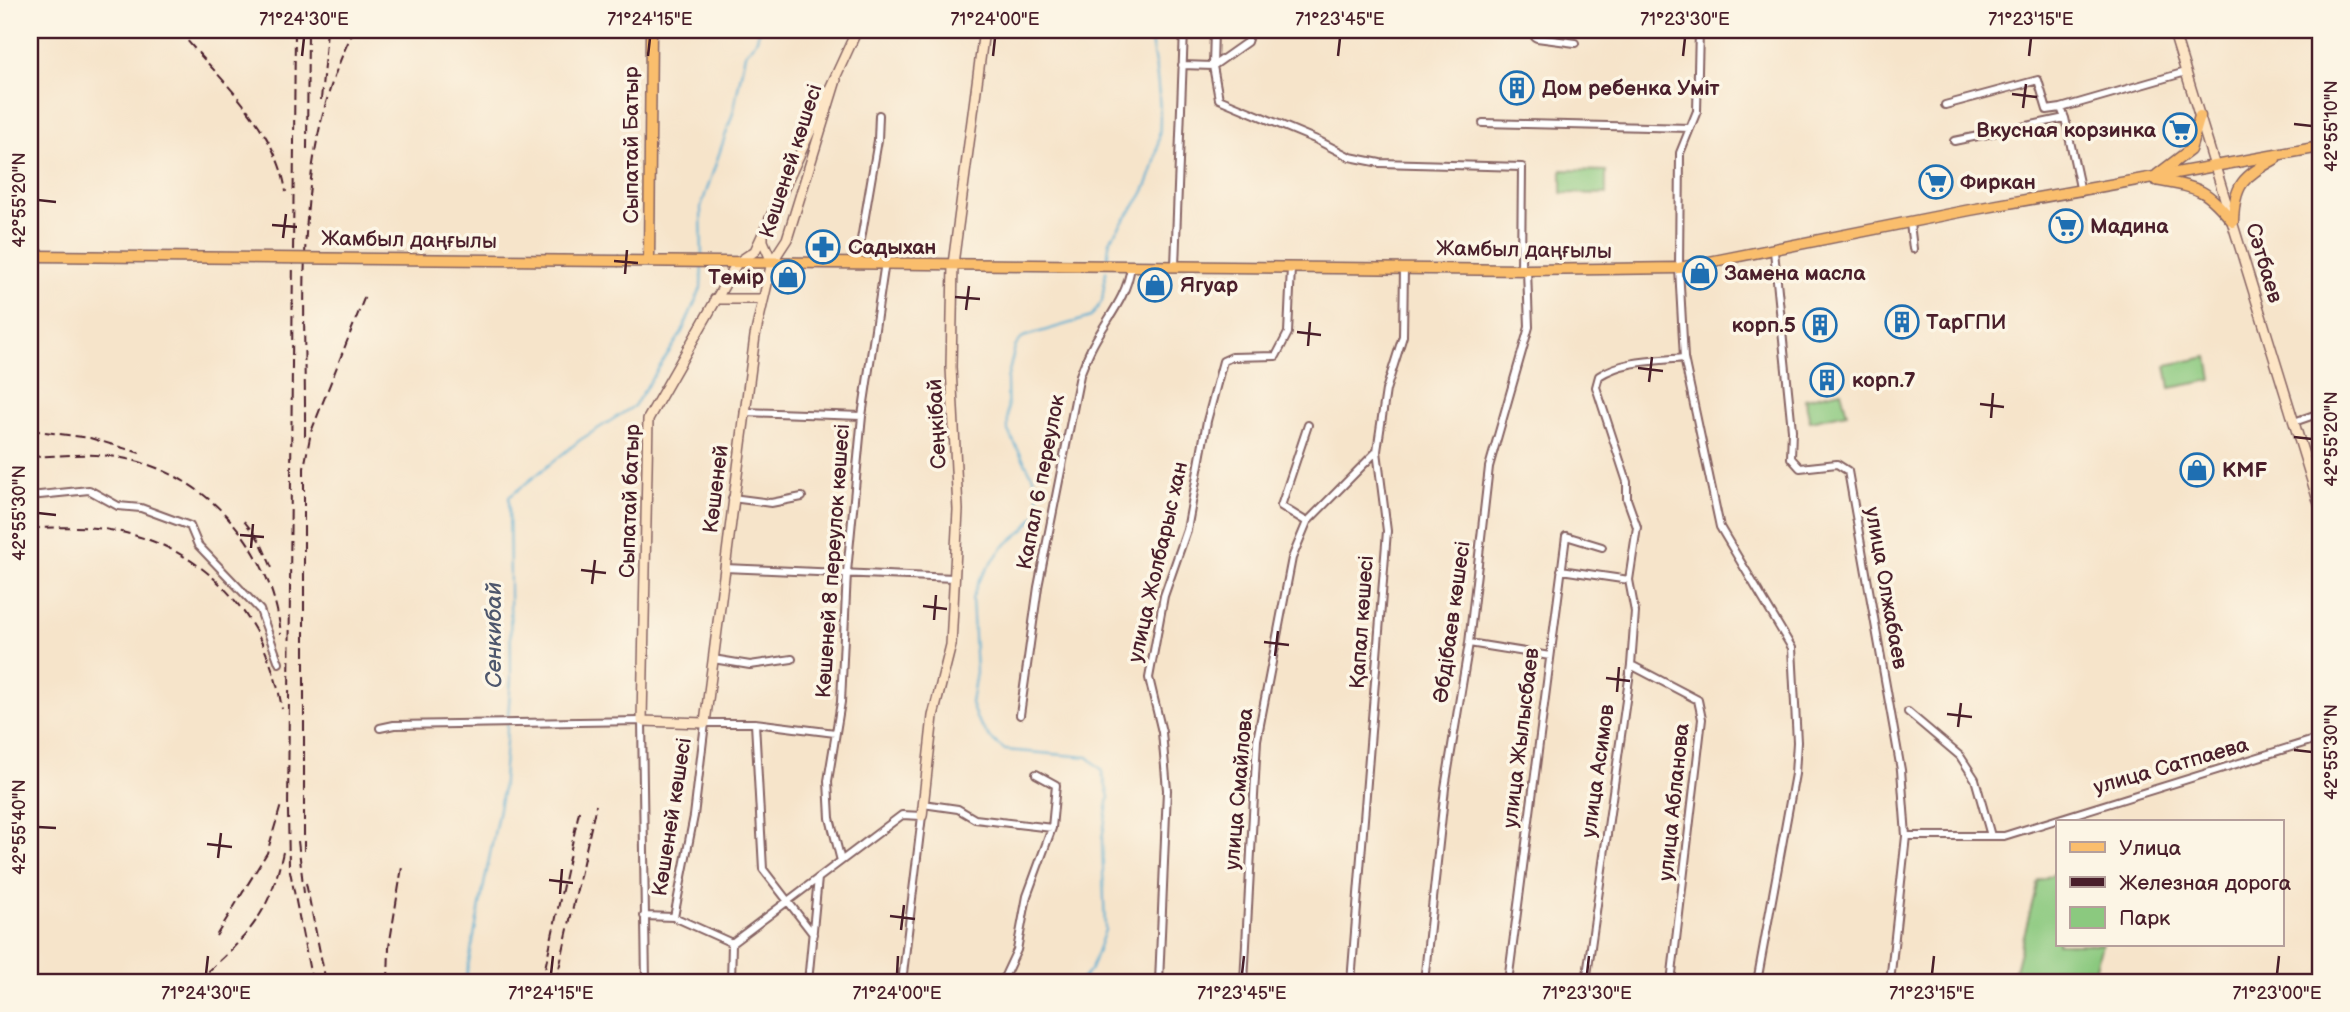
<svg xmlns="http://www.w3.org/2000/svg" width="2350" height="1012" viewBox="0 0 2350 1012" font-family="'Balsamiq Sans',sans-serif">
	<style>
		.green { fill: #8bc97f; stroke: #6a7455; stroke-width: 2 }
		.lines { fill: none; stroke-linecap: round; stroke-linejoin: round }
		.stream { stroke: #55abd1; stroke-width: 2 }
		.street-casing { stroke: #866463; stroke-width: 10 }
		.secondary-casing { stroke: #866463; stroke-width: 12 }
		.primary-casing { stroke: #866463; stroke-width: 13 }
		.street { stroke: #fff; stroke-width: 6 }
		.secondary { stroke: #fde5c5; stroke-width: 9 }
		.primary { stroke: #fabe6d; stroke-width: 10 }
		.rail { stroke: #4a1f2b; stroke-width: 2; stroke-dasharray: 10 5; stroke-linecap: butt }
		.primary-bridge-casing { stroke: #866463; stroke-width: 13; stroke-linecap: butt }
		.primary-bridge { stroke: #fabe6d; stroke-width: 10 }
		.ticks { fill: none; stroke: #4a1f2b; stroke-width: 2.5 }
		.labels { text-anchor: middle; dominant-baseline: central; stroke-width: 7; stroke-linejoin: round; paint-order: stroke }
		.poi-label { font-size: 21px; font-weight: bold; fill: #4a1f2b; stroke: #fcf5e5; text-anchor: start }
		.street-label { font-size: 21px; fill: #4a1f2b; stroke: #fcf5e5 }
		.water-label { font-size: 23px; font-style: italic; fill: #4e576d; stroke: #fcf5e5 }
		.neatline { fill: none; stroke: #4a1f2b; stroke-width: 2.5 }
		.ticks-label { font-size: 18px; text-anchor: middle; fill: #4a1f2b }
	</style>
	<rect width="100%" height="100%" fill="#fcf5e5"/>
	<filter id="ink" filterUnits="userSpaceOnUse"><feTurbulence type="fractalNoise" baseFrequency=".0143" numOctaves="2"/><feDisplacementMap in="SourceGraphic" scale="14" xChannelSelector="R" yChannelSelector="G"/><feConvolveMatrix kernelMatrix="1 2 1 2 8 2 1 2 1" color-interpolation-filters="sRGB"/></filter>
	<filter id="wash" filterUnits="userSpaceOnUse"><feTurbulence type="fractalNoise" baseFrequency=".00686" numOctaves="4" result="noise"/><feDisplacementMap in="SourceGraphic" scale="28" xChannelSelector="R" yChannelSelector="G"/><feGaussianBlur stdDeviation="1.57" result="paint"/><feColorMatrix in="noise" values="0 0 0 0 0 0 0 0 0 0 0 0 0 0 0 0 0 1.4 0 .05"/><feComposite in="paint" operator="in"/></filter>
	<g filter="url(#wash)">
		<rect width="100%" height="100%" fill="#f6e4ca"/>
		<!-- green -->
		<path class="green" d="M1562,170L1606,171V194L1562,193Z
			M2208,357L2212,380L2170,388L2166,365Z
			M1841,391L1847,413L1810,421L1805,399Z
			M2058,872V944H2102L2092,982H2012L2038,881Z"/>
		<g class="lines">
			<!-- stream -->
			<path class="stream" d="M702,259L701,207L733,113L745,54L757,39L759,30
				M1107,262C1108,256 1108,248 1110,241C1113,233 1137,205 1143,193C1170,140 1159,85 1149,30
				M465,982L502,793L511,679L509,497L580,440L634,406L681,334L701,288L702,264
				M1080,982L1091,969L1105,930L1102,839L1109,797L1101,769L1088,757L1005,750L989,737L976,718L971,703L976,672L972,599L979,580L1002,548L1025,529L1037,513L1039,488L1008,431L1007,380L1015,347L1023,337L1091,317L1102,301L1106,271"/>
		</g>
	</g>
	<g filter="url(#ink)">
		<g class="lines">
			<defs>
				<path id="street" d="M1214,30L1213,66L1219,99L1317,140L1350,157L1380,163L1522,167L1521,270
					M1536,30L1535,37L1537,38L1575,43
					M1699,30L1697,111L1680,153L1679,268L1684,358L1720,527L1792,648L1797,742L1795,774L1757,982
					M1182,65L1213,66L1247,42L1251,30
					M1945,105L2038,80L2047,110L2061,108L2065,118L2081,192
					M2061,108L2186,72
					M1483,123L1690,128
					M1954,141L2065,118
					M1910,223L1913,249
					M1774,251L1792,430L1791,458L1800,468L1837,464L1848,471L1901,770L1906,836L1890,982
					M857,263L878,140L879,115
					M1175,266L1184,30
					M744,412L862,416
					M2294,422L2320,413
					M30,496L89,490L118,506L141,508L190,526L198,545L260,610L279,663
					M732,498L771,503L802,497
					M1307,522L1281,506L1308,425
					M724,568L954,578
					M1561,570L1629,580
					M1469,643L1550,656
					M713,659L750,665L792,659
					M1631,665L1698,700L1702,719L1671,982
					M1908,712L1960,756L1975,779L1991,836
					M1020,715L1038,587L1080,375C1084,365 1088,354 1093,345C1107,318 1127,298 1131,266
					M755,723L763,869L813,934
					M380,728L394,725L642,721L646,982
					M923,804L958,809L975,819L1052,828
					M1906,836H2004L2320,738
					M841,861L830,818L828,781L841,702L847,572L862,416L885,262
					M644,916L674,917L732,943L731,982
					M674,917L694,816L705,723H755L835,733
					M732,943L902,815L922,816L902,982
					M230,982L231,981
					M808,982L818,878
					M1002,982L1017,950L1027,896L1052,828L1056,785L1036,774
					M1159,982L1167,790L1162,732L1149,678L1164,596L1187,530L1207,421L1223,361L1232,357L1276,356L1288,333L1291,268
					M1244,982L1257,740L1292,558L1307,522L1377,451
					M1351,982L1387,531L1377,451L1386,390L1403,336L1404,268
					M1424,982L1445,788L1469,643L1489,467L1529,327L1527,270
					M1508,982L1566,536L1602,547
					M1586,982L1631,665L1635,612L1629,580L1637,527L1627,499V482L1596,387L1599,376C1624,360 1655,361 1684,358"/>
				<path id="secondary" d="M2173,30L2320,507
					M836,80L787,239L772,262L755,336L705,723L642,721L648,419L737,263L755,251L857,30
					M763,235V241L772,262
					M715,299H762
					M922,816L933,716L951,645L958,510L951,367L953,264L984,30"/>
				<path id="primary" d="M2157,175L2190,150L2200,116
					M2156,180C2199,188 2206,188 2233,222C2234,184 2243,177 2275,159
					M619,261L1527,270L1679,268L1970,210L2320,147
					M649,261L651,30"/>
			</defs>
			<!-- street casing -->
			<use href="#street" class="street-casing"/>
			<!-- secondary casing -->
			<use href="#secondary" class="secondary-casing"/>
			<!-- primary casing -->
			<use href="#primary" class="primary-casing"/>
			<!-- street -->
			<use href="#street" class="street"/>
			<!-- secondary -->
			<use href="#secondary" class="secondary"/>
			<!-- primary -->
			<use href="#primary" class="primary"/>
			<!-- rail -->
			<path class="rail" d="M178,30C218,77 277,128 286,192
				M295,30L288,811L289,866L312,982
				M321,100L327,30
				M307,149L308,30
				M30,430L90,438L140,453
				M305,436C306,302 291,154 354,30
				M30,457C60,456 92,452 122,458C207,473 272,549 281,634
				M244,521L260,541L272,568
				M30,528C56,528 84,525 110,530C205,545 267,616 282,709
				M298,841L304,893
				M304,851V468L311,432L365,296
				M306,883L326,982
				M216,936L267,853L281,805
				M197,982C246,936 268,920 283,852
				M388,982L389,947L402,867
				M542,982L580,807
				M556,982L596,805"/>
			<defs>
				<path id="primary-bridge" d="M35,256L619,261"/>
			</defs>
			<!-- primary-bridge casing -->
			<use href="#primary-bridge" class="primary-bridge-casing"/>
			<!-- primary-bridge -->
			<use href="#primary-bridge" class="primary-bridge"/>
		</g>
	</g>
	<!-- ticks -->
	<path class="ticks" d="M302,56L304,38M648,56L650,38M993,56L995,38M1338,56L1340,38M1683,56L1685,38M2029,56L2031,38M2012,94L2037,97M2023,108L2026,84M2294,124L2312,126M38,200L56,202M272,225L297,227M283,238L286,214M614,261L638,263M625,274L627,250M955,297L980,299M966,310L969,286M1297,332L1321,335M1308,346L1310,322M1638,368L1663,371M1649,382L1652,357M1980,404L2004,407M1991,418L1993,393M2294,437L2312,439M38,513L56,515M240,535L264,537M251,548L253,524M581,570L606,573M592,584L595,560M923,606L947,609M934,620L936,595M1264,642L1289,645M1275,656L1278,631M1606,678L1630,681M1617,692L1619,667M1947,714L1972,717M1958,727L1961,703M2294,750L2312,752M38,827L56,828M207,844L232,847M218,858L221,833M549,880L573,883M560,894L562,869M890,916L915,919M901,930L904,905M206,974L208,956M551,974L553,956M897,974L898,956M1242,974L1244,956M1587,974L1589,956M1932,974L1934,956M2277,974L2279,956"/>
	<!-- icons -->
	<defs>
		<symbol id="building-ring" viewBox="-11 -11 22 22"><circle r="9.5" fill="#fcf5e5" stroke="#1f6fb2" stroke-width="1.5"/><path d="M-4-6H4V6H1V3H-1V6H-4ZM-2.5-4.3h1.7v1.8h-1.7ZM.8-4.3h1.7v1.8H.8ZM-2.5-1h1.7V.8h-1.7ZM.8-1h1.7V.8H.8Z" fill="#1f6fb2"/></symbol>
		<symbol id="supermarket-ring" viewBox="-11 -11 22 22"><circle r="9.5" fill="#fcf5e5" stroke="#1f6fb2" stroke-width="1.5"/><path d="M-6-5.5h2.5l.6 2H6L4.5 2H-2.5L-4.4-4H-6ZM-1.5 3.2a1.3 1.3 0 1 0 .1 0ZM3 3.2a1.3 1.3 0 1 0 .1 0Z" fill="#1f6fb2"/></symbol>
		<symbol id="pharmacy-ring" viewBox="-11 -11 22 22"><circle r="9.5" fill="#fcf5e5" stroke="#1f6fb2" stroke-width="1.5"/><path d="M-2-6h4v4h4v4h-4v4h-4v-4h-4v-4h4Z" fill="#1f6fb2"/></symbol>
		<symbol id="shop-ring" viewBox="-11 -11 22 22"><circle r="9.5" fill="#fcf5e5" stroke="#1f6fb2" stroke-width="1.5"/><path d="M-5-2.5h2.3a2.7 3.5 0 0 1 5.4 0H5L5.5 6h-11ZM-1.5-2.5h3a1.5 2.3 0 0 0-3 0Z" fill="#1f6fb2"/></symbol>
	</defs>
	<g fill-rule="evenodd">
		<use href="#building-ring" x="1498" y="69" width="38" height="38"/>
		<use href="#supermarket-ring" x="2161" y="111" width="38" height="38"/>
		<use href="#supermarket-ring" x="1917" y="163" width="38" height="38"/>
		<use href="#supermarket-ring" x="2047" y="207" width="38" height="38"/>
		<use href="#pharmacy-ring" x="804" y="228" width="38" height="38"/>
		<use href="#shop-ring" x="1681" y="254" width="38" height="38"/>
		<use href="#shop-ring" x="769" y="258" width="38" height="38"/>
		<use href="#shop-ring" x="1136" y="266" width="38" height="38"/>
		<use href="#building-ring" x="1883" y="303" width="38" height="38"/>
		<use href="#building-ring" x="1801" y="306" width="38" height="38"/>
		<use href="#building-ring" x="1808" y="361" width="38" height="38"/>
		<use href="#shop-ring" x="2178" y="451" width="38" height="38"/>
	</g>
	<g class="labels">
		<!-- poi labels -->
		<g class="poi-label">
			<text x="1542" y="88">Дом ребенка Умiт</text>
			<text x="2156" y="130" text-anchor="end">Вкусная корзинка</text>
			<text x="1960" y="182">Фиркан</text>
			<text x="2090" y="226">Мадина</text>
			<text x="848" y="247">Садыхан</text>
			<text x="1724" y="273">Замена масла</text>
			<text x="764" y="277" text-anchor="end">Темір</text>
			<text x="1180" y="285">Ягуар</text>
			<text x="1926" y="322">ТарГПИ</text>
			<text x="1796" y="325" text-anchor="end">корп.5</text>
			<text x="1852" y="380">корп.7</text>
			<text x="2222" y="470">KMF</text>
		</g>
		<!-- street labels -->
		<g class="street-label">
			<text transform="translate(631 145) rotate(-90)">Сыпатай Батыр</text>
			<text transform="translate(791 161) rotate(-72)">Көшеней көшесі</text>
			<text transform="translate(409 240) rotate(1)">Жамбыл даңғылы</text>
			<text transform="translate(1524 250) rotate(1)">Жамбыл даңғылы</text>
			<text transform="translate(2264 263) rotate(73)">Сәтбаев</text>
			<text transform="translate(937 424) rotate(-93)">Сеңкібай</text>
			<text transform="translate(1041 482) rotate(-79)">Капал 6 переулок</text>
			<text transform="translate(716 489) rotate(-83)">Көшеней</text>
			<text transform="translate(630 501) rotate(-88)">Сыпатай батыр</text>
			<text transform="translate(833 561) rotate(-86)">Көшеней 8 переулок көшесі</text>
			<text transform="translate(1158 562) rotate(-77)">улица Жолбарыс хан</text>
			<text transform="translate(1886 588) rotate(80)">улица Олжабаев</text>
			<text transform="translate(1362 622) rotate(-86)">Қапал көшесі</text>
			<text transform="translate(1452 622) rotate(-82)">Әбдібаев көшесі</text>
			<text transform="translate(1521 738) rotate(-83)">улица Жылысбаев</text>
			<text transform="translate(2171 766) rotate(-16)">улица Сатпаева</text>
			<text transform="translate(1598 771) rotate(-82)">улица Асимов</text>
			<text transform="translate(1239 789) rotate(-85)">улица Смайлова</text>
			<text transform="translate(1674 802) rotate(-84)">улица Абланова</text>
			<text transform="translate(672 817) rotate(-81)">Көшеней көшесі</text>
		</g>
		<!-- water labels -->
		<g class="water-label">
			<text transform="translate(494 635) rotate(-90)">Сенкибай</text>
		</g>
	</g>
	<!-- margin -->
	<rect width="2350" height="1012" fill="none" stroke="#fcf5e5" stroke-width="77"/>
	<!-- legend -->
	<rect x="2056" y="820" width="228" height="126" fill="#fcf5e5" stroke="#b59f9b" stroke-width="2"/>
	<rect x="2070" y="842" width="35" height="10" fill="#fabe6d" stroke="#b59f9b" stroke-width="2"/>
	<text x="2119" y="855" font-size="21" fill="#4a1f2b">Улица</text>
	<rect x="2070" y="877" width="35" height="10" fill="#4a1f2b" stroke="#b59f9b" stroke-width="2"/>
	<text x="2119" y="890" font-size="21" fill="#4a1f2b">Железная дорога</text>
	<rect x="2070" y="907" width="35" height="21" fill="#8bc97f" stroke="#b59f9b" stroke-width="2"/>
	<text x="2119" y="925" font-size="21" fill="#4a1f2b">Парк</text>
	<rect x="38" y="38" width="2274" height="936" class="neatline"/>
	<g class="ticks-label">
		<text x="304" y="25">71°24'30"E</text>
		<text x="650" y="25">71°24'15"E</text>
		<text x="995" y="25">71°24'00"E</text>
		<text x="1340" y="25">71°23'45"E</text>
		<text x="1685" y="25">71°23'30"E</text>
		<text x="2031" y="25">71°23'15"E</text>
		<text transform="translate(2331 126) rotate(-90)" y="6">42°55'10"N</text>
		<text transform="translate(19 200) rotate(-90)" y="6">42°55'20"N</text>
		<text transform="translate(2331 439) rotate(-90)" y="6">42°55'20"N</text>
		<text transform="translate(19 513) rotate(-90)" y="6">42°55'30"N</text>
		<text transform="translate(2331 752) rotate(-90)" y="6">42°55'30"N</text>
		<text transform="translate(19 827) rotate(-90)" y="6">42°55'40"N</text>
		<text x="206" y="999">71°24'30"E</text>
		<text x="551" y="999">71°24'15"E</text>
		<text x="897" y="999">71°24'00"E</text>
		<text x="1242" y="999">71°23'45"E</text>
		<text x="1587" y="999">71°23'30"E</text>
		<text x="1932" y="999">71°23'15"E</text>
		<text x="2277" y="999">71°23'00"E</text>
	</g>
</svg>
